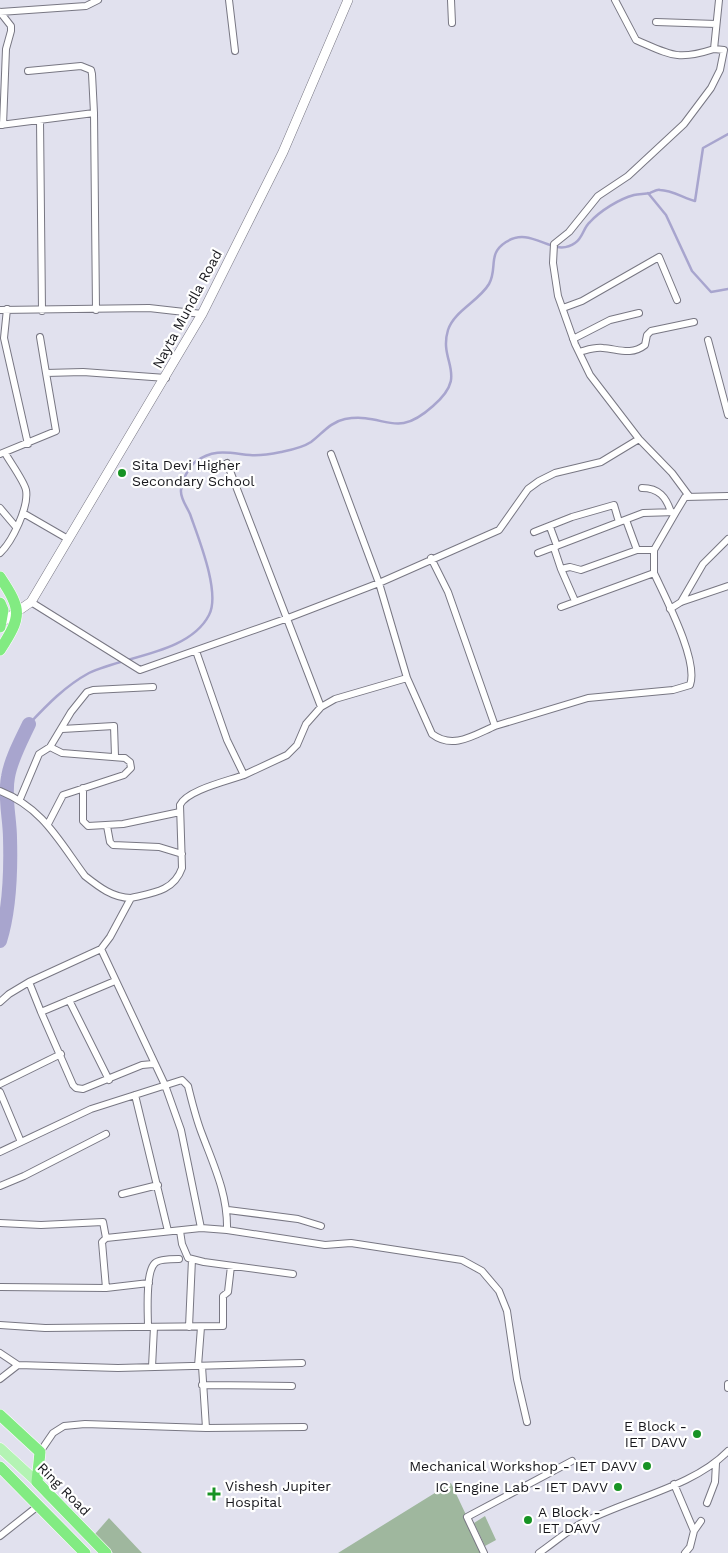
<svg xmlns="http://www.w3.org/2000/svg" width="728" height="1553" viewBox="0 0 728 1553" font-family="'Work Sans',sans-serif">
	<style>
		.green { fill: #9fb79e }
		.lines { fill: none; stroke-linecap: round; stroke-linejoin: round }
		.stream { stroke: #a8a5ce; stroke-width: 2.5 }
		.river { stroke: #a8a5ce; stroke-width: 14 }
		.street-casing { stroke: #787783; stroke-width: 8 }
		.secondary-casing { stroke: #787783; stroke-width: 10 }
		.primary-casing { stroke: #fff; stroke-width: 11 }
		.highway-casing { stroke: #fff; stroke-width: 12 }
		.street { stroke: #fff; stroke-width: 6 }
		.secondary { stroke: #fff; stroke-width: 9 }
		.primary { stroke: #b4f3b4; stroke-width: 10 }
		.highway { stroke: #82eb82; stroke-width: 11 }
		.poi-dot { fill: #179324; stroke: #fff; stroke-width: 2 }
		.labels { text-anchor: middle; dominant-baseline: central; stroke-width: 4.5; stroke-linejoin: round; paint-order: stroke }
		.street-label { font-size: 14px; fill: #17171c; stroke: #fff }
		.poi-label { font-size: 14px; fill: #17171c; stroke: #fff; text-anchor: start }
	</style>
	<rect width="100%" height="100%" fill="#e1e1ee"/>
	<!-- green -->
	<path class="green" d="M451,1483L484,1553H338Z
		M485,1516L496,1540L485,1546L474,1523Z
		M109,1518L142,1553H113L95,1534Z"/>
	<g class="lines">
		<!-- stream -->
		<path class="stream" d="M648,193L666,215L692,271L711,292L728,289
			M29,724C47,705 65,686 89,673C123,656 189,654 209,615C221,593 198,537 190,514C187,507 180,498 181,490C182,481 188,468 195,462C214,448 229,453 250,455C260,456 271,454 281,452C291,450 302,448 311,442C322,434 330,422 345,419C386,412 394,441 433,406C470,374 438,363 448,330C454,311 479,301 489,284C498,268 487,254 506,242C532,225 553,259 575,243C583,238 583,228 590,222C600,211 619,199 634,195C639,194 645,194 650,193C653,192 657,189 660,190C671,190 684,198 695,201L703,148L728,134"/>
		<!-- river -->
		<path class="river" d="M0,941C10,909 11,872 10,838C10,819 4,797 8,777C11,759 21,741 29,724"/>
		<defs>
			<path id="street" d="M229,0L235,51
				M451,0L452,23
				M615,0L636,40C671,55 677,61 714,49
				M0,12L11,26V31L6,49L3,125
				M0,12L86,6L98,0
				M656,22L716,24
				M28,71L81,66L91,70L92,74L94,113
				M40,120L42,311
				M0,125L94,113L96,310
				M563,308L582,301L659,257L677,300
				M7,309L4,338L28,444
				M0,310L149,308L202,314
				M40,337L46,373L83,372L166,378
				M573,339L610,320L639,313
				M708,340L728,415
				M579,352C587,350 594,347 603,348C618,349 631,356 645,345L647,335L651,331L694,322
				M0,454L56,431L46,373
				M227,463L321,707L335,699L407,678L379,583L331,454
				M642,488C659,488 666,497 671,512
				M689,496L672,473L639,439L590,375L575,344L558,296L553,263L554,244L569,232L598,196L628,176L684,124L711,88L720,70L724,50L714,49L719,0
				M0,508L16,527
				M23,513L68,539
				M626,520L637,550
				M550,527L557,546
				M534,532L572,517L614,505L619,522
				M554,548L561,569
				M0,553C12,542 29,507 26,490C24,481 10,462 5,453
				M538,553L643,513L676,512L685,497L728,496
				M431,558L448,592L495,726L588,698L673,690L690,685C699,661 665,597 654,573
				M575,601L561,569L570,567L581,570L637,550H654
				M31,602L140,670L288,618L379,583L499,530L528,489L539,481L555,473L601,462L639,439
				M681,602L703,564L728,539
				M561,607L654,573V550L676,512
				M670,609L681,602L728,586
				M407,678L432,734C453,750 474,735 495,726
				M62,729L114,726L115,756
				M244,775L287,755L297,745L306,724L321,707
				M83,788V821L88,826L123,824L180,812
				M0,791C43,808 59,841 85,876C99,887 113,898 131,898
				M20,799L39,754L50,747L71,712L87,692L93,690L153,687
				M48,824L63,795L124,775L131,768L130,762L125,758L62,753L50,747
				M107,826L110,842L113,845L159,847L182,854
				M101,949L165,1085L181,1130L201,1228
				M115,981L41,1012L73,1085L76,1088L83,1089L142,1065L153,1064
				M69,1000L109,1080
				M0,1002L9,994L29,982
				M41,1012L29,982L101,949L110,937L131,898C153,893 174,891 182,868L180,805C187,790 228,781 244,775L227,740L196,651
				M0,1084L61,1054
				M0,1092L21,1142
				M135,1095L168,1231
				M0,1152L91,1109L182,1080L188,1086C192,1102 196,1119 202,1134C214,1166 228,1195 227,1230
				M0,1186L24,1176L106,1134
				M122,1194L158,1185
				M228,1210L298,1219L321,1226
				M0,1223L41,1225L103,1222L106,1238
				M180,1231L182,1244L188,1258L204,1262L293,1274
				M0,1287L106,1288L102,1242L106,1238L201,1228L227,1230L325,1245L351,1243L462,1260L482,1271L499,1291L507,1311L517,1379L527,1422
				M106,1288L149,1283
				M0,1325L45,1328L223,1326V1296L228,1292L231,1266
				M148,1327C148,1314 145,1272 155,1263C159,1259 173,1259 179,1259
				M189,1327L192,1259
				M0,1353L18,1365
				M198,1366L201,1327
				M202,1366L206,1428L304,1427
				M152,1367L154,1327
				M0,1379L18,1365L118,1368L302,1363
				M728,1384V1388
				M202,1385L292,1386
				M40,1452L53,1433L64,1426L85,1424L206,1428
				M674,1484L694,1531L690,1547L685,1553
				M707,1503L715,1482L716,1463
				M694,1531L701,1521
				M0,1536L38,1506
				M484,1553L467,1517L572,1461
				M539,1553C552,1544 566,1532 580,1524C626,1499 692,1488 728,1451"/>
			<path id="secondary" d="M2,622L31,602L202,314L283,152L348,0"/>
			<path id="primary" d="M0,1448L37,1482"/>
			<path id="highway" d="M0,577C22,610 22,616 0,650
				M0,603L3,610L0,627
				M0,1415L40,1452L37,1482L106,1553
				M0,1467L85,1553"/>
		</defs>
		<!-- street casing -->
		<use href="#street" class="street-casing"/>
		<!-- secondary casing -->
		<use href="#secondary" class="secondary-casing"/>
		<!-- primary casing -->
		<use href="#primary" class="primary-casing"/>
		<!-- highway casing -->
		<use href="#highway" class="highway-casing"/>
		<!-- street -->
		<use href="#street" class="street"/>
		<!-- secondary -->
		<use href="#secondary" class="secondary"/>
		<!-- primary -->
		<use href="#primary" class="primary"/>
		<!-- highway -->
		<use href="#highway" class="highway"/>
	</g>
	<!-- markers -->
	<g class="poi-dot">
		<circle cx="122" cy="473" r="5"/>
		<circle cx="697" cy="1434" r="5"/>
		<circle cx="647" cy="1466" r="5"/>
		<circle cx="618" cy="1487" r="5"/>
		<path d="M211.5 1486.5h5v5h5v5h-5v5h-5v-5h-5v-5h5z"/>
		<circle cx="528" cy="1520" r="5"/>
	</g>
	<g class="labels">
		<!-- street labels -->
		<g class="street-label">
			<text transform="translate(187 309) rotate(-62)">Nayta Mundla Road</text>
			<text transform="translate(64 1489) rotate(45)">Ring Road</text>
		</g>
		<!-- poi labels -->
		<g class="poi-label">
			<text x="132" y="465">Sita Devi Higher<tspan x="132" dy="16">Secondary School</tspan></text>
			<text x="687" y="1426" text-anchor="end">E Block -<tspan x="687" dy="16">IET DAVV</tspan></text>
			<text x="637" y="1466" text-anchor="end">Mechanical Workshop - IET DAVV</text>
			<text x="225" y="1486">Vishesh Jupiter<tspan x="225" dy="16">Hospital</tspan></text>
			<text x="608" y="1487" text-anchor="end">IC Engine Lab - IET DAVV</text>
			<text x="538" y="1512">A Block -<tspan x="538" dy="16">IET DAVV</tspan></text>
		</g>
	</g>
</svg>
